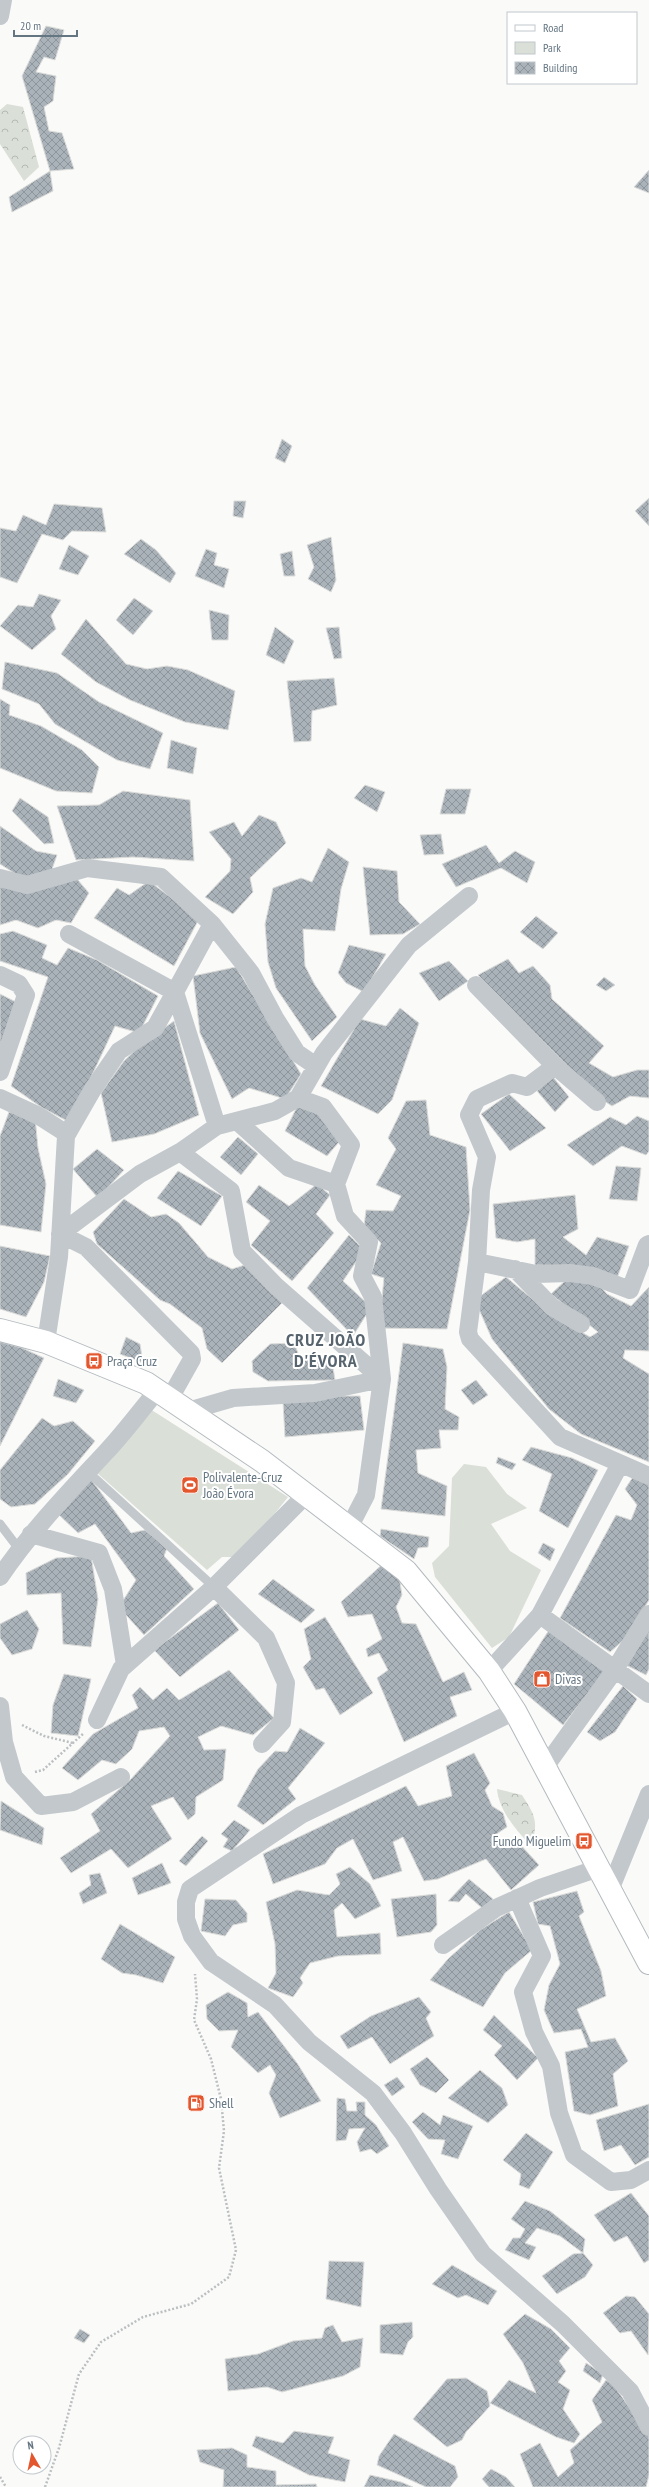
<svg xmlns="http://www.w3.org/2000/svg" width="649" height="2487" viewBox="0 0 649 2487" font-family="'PT Sans Narrow',sans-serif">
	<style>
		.green { fill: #dadfd7 }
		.forest { fill: url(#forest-crowns) }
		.building { fill: url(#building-cross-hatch); stroke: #dcdcda }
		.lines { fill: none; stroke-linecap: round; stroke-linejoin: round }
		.secondary-casing { stroke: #b3babf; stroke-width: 24 }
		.path { stroke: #bbbfc2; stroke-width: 2.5; stroke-dasharray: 2 2; stroke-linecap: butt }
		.lane { stroke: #c3c8cc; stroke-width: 9 }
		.street { stroke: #c3c8cc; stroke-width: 18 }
		.secondary { stroke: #fff; stroke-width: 22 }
		.labels { text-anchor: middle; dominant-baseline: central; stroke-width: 4; stroke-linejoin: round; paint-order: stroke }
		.poi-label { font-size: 14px; fill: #657683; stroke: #fff; text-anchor: start }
		.district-label { font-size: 18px; font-weight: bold; letter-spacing: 1px; fill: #57646e; stroke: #fff }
	</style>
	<defs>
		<pattern id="forest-crowns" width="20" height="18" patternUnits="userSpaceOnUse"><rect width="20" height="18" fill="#dadfd7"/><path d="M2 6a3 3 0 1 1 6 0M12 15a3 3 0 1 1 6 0" fill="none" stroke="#b4b9b4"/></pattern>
		<pattern id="building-cross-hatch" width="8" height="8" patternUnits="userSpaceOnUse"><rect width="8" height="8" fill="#aab3b9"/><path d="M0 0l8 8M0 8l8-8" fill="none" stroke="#8e969c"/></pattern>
	</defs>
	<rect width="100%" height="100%" fill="#fafaf8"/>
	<!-- green -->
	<path class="green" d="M150,1409L288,1497L240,1557H222L207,1570L96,1472Z
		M464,1464L486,1467L507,1494L527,1508L491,1524L510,1551L541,1570L509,1637L492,1648L435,1577L432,1563L449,1546L452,1478Z"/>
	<!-- forest -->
	<path class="forest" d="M7,104L23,107L39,167L24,181L0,144V110Z
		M497,1789L522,1795C535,1815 539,1822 531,1846C517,1831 499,1811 497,1789Z"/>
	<!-- building -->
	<path class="building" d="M46,26L64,30L55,60L44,57L36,72L56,76L53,101L44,107L49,131L62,133L74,169L50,171L22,76Z
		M649,170V193L634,187Z
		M50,171L53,191L12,212L9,197Z
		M282,439L292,446L285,463L275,458Z
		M649,498V526L635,511Z
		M234,501H246L243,518L233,516Z
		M54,504L102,508L106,532L72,531L63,540L42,534L17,583L0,577V528L16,531L23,515L46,525Z
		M331,537L336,580L331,592L308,579L314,567L307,545Z
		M141,539L156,550L176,573L170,583L124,554Z
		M69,545L89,556L78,575L59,569Z
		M206,549L217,553L214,565L229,569L224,588L195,576Z
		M292,551L295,576H284L280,554Z
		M39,594L61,600L51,616L56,629L32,650L0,626L18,605L33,607Z
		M134,598L153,611L133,635L116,620Z
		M209,610L229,615L228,640H212Z
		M86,619L126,664L147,669L167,666L188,670L235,691L228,730L185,722L130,700L96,682L61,654Z
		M275,627L294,641L284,664L266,655Z
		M339,627L342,658L334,659L326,628Z
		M5,662L57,673L99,702L163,733L150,769L117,760L55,724L39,704L2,689Z
		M334,678L337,705L312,711L311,741L294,742L287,681Z
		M0,699L10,705L9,715L41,726L82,750L99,767L92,793L56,791L0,768Z
		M171,740L197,748L193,774L167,768Z
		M365,785L385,792L377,812L354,798Z
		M446,789H471L465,814H440Z
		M123,791L190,800L194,861L133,857L76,860L57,806L99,805Z
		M20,798L48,817L54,843L44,844L12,811Z
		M259,815L276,822L286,843L250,878L253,892L233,914L205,897L230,871L231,859L209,832L234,822L242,836Z
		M0,826L36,851L57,855L51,872L22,878L0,864Z
		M441,834L444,854L424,855L420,835Z
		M486,845L499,863L515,851L535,862L527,883L501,868L456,887L442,864Z
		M328,848L349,862L341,889L335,931L303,929L305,966L315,985L337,1017L312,1041L276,988L268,962L265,924L273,888L301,878L312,882Z
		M363,867L397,871L399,902L420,924L403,934L370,935Z
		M77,879L89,893L71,923L56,920L38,928L16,920L0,925V887Z
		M149,881L199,919L174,966L94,918L117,888L129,895Z
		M536,916L558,933L543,949L520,932Z
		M13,931L47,945L42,958L57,965L68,948L97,960L158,996L139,1033L115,1026L85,1090L73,1124L41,1107L11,1086L48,977L0,961V934Z
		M349,945L386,954L364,992L346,983L338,973Z
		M508,959L519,973L533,966L550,985L552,999L604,1046L589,1063L613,1077L637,1070H649V1098L630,1096L612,1106L598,1097L478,975Z
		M449,961L468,981L439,1001L419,973Z
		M236,967L301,1074L285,1099L249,1088L232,1099L200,1033L193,976Z
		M604,977L615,985L606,991L596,985Z
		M0,994L16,1002L0,1051Z
		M400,1008L419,1023L392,1100L378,1114L321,1086L360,1019L386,1026Z
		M174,1021L199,1115L154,1134L112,1142L101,1093L124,1061L142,1044Z
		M553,1077L569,1097L555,1112L537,1091Z
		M509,1094L546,1128L510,1151L481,1114Z
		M426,1100L430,1135L466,1147L470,1210L447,1329L379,1328L384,1278L371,1274L381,1243L364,1227L366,1210L393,1211L401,1196L376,1185L396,1149L388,1138L406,1101Z
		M299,1103L329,1121L339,1142L327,1156L285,1131Z
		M9,1112L35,1117L38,1148L46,1184L41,1232L0,1225V1136Z
		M637,1116L649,1121V1151L646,1155L622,1146L593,1166L567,1145L610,1117L626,1125Z
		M238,1137L258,1154L241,1175L220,1157Z
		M97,1149L124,1170L98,1198L73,1169Z
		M616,1166L641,1168L637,1201L609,1199Z
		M178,1171L222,1196L201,1226L157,1198Z
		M317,1184L330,1195L316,1214L334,1233L292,1281L251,1245L270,1221L246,1202L259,1185L289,1206Z
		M575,1195L578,1229L563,1237L586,1255L597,1237L629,1246L617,1278L577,1266L535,1265V1239L517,1242L496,1238L493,1204Z
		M124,1199L151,1217L166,1214L179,1223L208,1257L232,1269L245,1265L282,1303L222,1363L207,1349L202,1328L170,1304L160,1300L97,1244L93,1232Z
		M349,1235L364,1250L343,1281L371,1307L353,1336L307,1288Z
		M0,1246L50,1256L44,1282L26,1317L0,1309Z
		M506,1277L550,1314L590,1337L598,1332L551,1294L567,1279L593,1278L607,1294L631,1306L649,1287V1351L625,1350L623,1358L649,1374V1462L581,1434L549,1409L492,1339L475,1300Z
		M126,1337L140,1344L143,1363L120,1354Z
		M0,1342L22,1348L44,1358L0,1446Z
		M294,1343L300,1358L332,1361L335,1380L268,1381L253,1372L252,1361L270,1344Z
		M403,1343L443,1349L447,1367L445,1409L459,1417L458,1430H439L441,1448L416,1450L418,1473L447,1486L445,1516L381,1509Z
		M58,1379L84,1390L76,1403L53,1396Z
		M476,1380L488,1395L473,1405L461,1390Z
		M332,1396H360L364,1430L285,1437L283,1402Z
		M42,1418L54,1426L73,1421L95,1441L68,1474L35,1504L11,1507L0,1499V1470Z
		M531,1447L572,1458L598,1470L568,1528L539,1511L552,1474L522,1460Z
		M498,1457L516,1464L512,1470L496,1463Z
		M635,1474L649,1480V1600L626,1638L610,1652L560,1618L616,1515L631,1520L637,1505L625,1489Z
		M90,1478L131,1533L145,1530L167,1548L164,1556L194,1589L144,1635L119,1607L136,1580L95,1524L78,1533L54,1510Z
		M381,1529L429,1537L428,1547L418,1548L414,1559L380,1536Z
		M543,1543L555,1549L550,1561L538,1553Z
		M91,1556L98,1599L91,1647L63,1644L61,1593L27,1595L26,1573L56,1558Z
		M386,1561L399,1576L402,1595L396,1607L402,1623L416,1624L443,1682L464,1672L472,1690L450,1697L457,1716L404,1742L377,1678L388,1670L379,1653L368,1657L366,1649L382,1639L372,1614L348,1617L341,1602Z
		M273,1579L315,1610L301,1623L258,1594Z
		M218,1603L239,1630L180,1677L154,1650Z
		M27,1610L39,1629L32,1649L12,1655L0,1638V1624Z
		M325,1617L373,1693L340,1715L324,1688L316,1690L303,1667L311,1659L304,1629Z
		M551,1627L606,1670L563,1725L514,1684Z
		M649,1627V1669L646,1675L622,1663Z
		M229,1670L274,1718L253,1735L221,1726L198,1737L204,1750L226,1749L223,1780L196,1797L195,1814L188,1820L173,1797L151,1806L172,1839L128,1868L111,1849L71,1873L60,1858L100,1831L91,1814L131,1779L170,1736L164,1727L139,1731L132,1749L116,1764L102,1760L78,1780L62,1768L93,1734L138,1708L132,1695L140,1687L153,1700L167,1688L179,1700Z
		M64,1674L91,1679L78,1736L51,1733L53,1705Z
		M623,1686L637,1699L615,1732L600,1741L587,1732Z
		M300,1728L325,1743L288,1788L296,1799L263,1825L237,1806L258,1769L275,1751L287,1752Z
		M474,1753L490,1783L485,1790L492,1806L503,1813L507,1827L495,1835L500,1848L518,1842L539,1865L511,1890L486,1859L438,1879L424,1881L403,1837L393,1842L402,1871L373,1880L353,1839L337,1848L325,1864L273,1884L263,1854L406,1786L418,1806L452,1796L446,1766Z
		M1,1801L44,1828L42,1845L0,1830Z
		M234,1820L250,1830L232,1851L223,1847L228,1839L221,1834Z
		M202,1836L208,1841L186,1866L179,1861Z
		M162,1863L171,1883L138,1895L132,1878Z
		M350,1867L370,1884L381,1906L355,1919L342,1903L334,1910L337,1937L380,1933L381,1954L338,1956L310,1963L300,1978L303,1983L293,1997L268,1988L276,1973L275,1944L266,1902L297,1890L329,1895L340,1884L336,1874Z
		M100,1873L107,1893L83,1904L79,1893L91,1885L89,1875Z
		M469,1879L493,1899L482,1908L466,1894L459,1902L448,1901Z
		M577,1891L584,1912L579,1916L601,1971L606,1996L577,2009L591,2042L615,2038L628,2061L613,2074L618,2106L590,2115L574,2111L565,2052L588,2047L581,2029L554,2033L544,2010L549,1985L560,1964L550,1926L538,1924L533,1902Z
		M436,1894L437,1925L431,1932L397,1937L391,1899Z
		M205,1899L236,1900L247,1913V1922L233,1925L225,1936L201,1931Z
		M509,1912L532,1950L505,1973L483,2007L430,1980L448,1959L480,1930Z
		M120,1924L175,1957L163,1983L136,1975L122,1973L101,1959Z
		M228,1992L247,2003L248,2017L258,2012L297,2063L321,2101L280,2118L269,2093L276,2075L270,2065L258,2073L231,2047L238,2030L219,2031L207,2019L206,2005Z
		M419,1997L431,2012L426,2018L434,2036L390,2064L372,2037L348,2049L340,2036L371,2016Z
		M494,2015L538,2058L517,2080L494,2055L502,2046L483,2030Z
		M427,2057L449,2080L436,2093L420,2085L410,2069Z
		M480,2070L502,2088L508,2105L488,2123L448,2098Z
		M397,2077L405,2087L392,2096L384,2085Z
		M337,2098L345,2099L347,2111H357L356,2102H365V2115L376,2125L389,2146L377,2154L371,2149L360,2152L357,2142L365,2128L349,2129L346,2140L336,2141Z
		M649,2104V2157L635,2165L621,2145L604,2151L596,2120Z
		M423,2112L440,2125L443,2115L473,2126L458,2159L441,2154L445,2140L428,2139L412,2122Z
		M526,2133L553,2152L529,2189L519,2185L521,2174L503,2160Z
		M631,2193L649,2216V2260L644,2263L627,2236L614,2242L594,2215Z
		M525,2201L550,2211L585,2239L583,2253L560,2236L537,2228L525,2243L536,2247L529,2260L505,2250L513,2238H520L525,2229L511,2219Z
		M583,2253L593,2265L585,2277L557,2294L542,2276L573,2254Z
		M329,2261L364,2262L361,2307L326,2299Z
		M452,2265L497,2291L488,2305L466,2295L458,2298L432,2284Z
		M626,2296L635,2297L649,2314L648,2355L631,2331L620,2333L603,2313Z
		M525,2314L551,2329L570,2348L559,2361L566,2371L558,2382L570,2390L563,2409L580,2434L574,2443L556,2437L490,2403L509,2380L536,2393L523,2363L503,2334Z
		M412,2322L413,2337L408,2342L403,2355L380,2353V2325Z
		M333,2325L342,2342L363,2338L360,2367L343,2376L282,2392L267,2387L228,2391L225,2359L258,2354L293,2341L322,2338L325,2328Z
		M80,2329L90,2335L84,2343L74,2338Z
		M586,2363L603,2374L600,2383L583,2371Z
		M466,2378L487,2391L490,2406L466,2432L462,2440L447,2447L413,2419L447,2379Z
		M606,2380L613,2384L649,2436V2475L646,2487H533L520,2454L540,2443L558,2477L574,2463L570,2450L602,2422L592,2400Z
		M294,2431L334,2437L328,2453L350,2460L345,2482L309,2475L252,2446L256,2436L283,2443Z
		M394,2434L455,2466L458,2477L450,2487H426L377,2465L379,2456Z
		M232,2448L247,2455V2467L276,2471V2485L316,2484L317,2487H223L224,2470L200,2462L197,2450Z
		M491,2469L506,2477L515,2487H489L482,2479Z
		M370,2475L401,2482L413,2487H364Z"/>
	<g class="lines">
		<defs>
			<path id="secondary" d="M0,1330L46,1342L146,1383L262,1461L406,1571L489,1671L515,1711L649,1963"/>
		</defs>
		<!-- secondary casing -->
		<use href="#secondary" class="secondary-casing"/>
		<!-- path -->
		<path class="path" d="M22,1725L44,1736L73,1743
			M35,1772L43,1770L84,1733
			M0,2477L6,2487
			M45,2487L59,2448L79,2374L101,2342L143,2317L191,2304L229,2277L236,2250L219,2168L224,2131L221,2099L211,2059L194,2020L197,1999L195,1974"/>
		<!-- lane -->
		<path class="lane" d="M87,1471L214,1587
			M0,1524L19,1549"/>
		<!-- street -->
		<path class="street" d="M0,16L3,0
			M0,878L27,885L87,868L161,877L212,924L175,992L217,1126
			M212,924L251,973L275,1018L297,1053L316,1066
			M0,975L19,984L26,995L0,1072
			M476,985L555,1066
			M0,1098L39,1116L64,1132L66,1136
			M298,1098L323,1107L351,1145L336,1184
			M597,1102L555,1066L527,1087L512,1083L477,1099L469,1115L487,1157L481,1190L477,1262L468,1332L470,1339L560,1437L649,1476
			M237,1121L289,1168L336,1184L345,1216L369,1242L362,1276L373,1297L382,1379
			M180,1152L231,1191L242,1251L276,1286L382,1379
			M477,1262L536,1274L570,1273L593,1276L630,1290L647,1245L649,1244
			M515,1269L552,1307L581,1324
			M46,1342L59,1257L66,1136L93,1089L119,1051L155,1028L175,992L69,934
			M169,1400L192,1359L191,1353L86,1247L60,1234L140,1174L180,1152L217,1126L275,1111L298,1098L324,1053L409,945L469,896
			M188,1411L233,1398L315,1393L382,1379L366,1495L350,1526
			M31,1534L99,1553L113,1589L125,1665
			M0,1577C31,1531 68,1493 106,1452C124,1433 140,1411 157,1391
			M540,1615L649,1694
			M489,1671L540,1615L620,1464
			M0,1706L4,1742L14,1777L41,1806L73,1802L121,1777
			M515,1711L301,1815L190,1889L186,1902V1919L192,1936L211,1962L275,2005L309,2042L373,2093L403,2133L438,2189L483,2254L563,2324L630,2391L649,2427
			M97,1720L121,1669L214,1587
			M262,1744L282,1722L286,1683L266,1638L214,1587L306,1495
			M545,1767L614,1671L649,1614
			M610,1890L649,1794
			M517,1898L542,1956L523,1992L534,2032L551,2066L559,2113L574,2155L611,2182L631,2180L649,2170
			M443,1945L496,1908L540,1888L599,1868"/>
		<!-- secondary -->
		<use href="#secondary" class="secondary"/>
	</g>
	<!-- icons -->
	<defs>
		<symbol id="bus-square" viewBox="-11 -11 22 22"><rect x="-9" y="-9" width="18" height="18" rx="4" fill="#e4572e" stroke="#fff"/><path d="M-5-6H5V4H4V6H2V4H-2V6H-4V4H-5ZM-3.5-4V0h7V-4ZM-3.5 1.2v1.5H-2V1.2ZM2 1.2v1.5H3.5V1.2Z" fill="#fff"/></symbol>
		<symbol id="stadium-square" viewBox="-11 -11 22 22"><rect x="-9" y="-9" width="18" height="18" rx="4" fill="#e4572e" stroke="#fff"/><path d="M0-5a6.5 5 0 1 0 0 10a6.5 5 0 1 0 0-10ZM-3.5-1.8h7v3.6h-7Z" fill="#fff"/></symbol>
		<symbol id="shop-square" viewBox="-11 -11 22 22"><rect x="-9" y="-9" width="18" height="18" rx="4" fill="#e4572e" stroke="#fff"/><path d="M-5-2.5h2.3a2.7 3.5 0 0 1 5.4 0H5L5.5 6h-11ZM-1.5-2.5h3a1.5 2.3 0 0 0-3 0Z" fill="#fff"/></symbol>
		<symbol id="fuel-square" viewBox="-11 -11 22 22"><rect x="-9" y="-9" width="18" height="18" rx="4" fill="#e4572e" stroke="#fff"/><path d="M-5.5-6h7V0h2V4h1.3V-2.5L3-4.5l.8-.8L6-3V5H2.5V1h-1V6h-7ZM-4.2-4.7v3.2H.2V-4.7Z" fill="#fff"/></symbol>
	</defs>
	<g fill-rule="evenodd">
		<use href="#bus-square" x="84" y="1351" width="20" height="20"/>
		<use href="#stadium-square" x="180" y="1475" width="20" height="20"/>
		<use href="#shop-square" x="532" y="1669" width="20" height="20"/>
		<use href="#bus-square" x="574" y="1831" width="20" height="20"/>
		<use href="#fuel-square" x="186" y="2093" width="20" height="20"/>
	</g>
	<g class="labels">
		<!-- poi labels -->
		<g class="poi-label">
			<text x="107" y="1361">Praça Cruz</text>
			<text x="203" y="1477">Polivalente-Cruz<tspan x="203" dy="16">João Évora</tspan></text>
			<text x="555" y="1679">Divas</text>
			<text x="571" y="1841" text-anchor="end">Fundo Miguelim</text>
			<text x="209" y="2103">Shell</text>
		</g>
		<!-- district labels -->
		<g class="district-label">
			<text x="326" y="1339">CRUZ JOÃO<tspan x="326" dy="21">D'ÉVORA</tspan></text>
		</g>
	</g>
	<!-- legend -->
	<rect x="507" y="12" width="130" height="72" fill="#ffffff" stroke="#c1c8cd"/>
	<rect x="515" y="25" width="20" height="6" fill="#ffffff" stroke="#c1c8cd"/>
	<text x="543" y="32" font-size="12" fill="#657683">Road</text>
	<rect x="515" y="42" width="20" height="12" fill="#dadfd7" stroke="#c1c8cd"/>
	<text x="543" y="52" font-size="12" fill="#657683">Park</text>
	<rect x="515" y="62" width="20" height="12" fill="url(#building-cross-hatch)" stroke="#c1c8cd"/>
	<text x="543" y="72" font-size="12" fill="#657683">Building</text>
	<!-- north arrow -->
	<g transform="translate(32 2455) rotate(351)"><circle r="19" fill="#ffffff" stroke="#c1c8cd"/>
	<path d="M0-3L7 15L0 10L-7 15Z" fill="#e4572e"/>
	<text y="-6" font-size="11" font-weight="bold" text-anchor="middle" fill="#657683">N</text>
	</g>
	<!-- scale -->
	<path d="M14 30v6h63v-6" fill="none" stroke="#657683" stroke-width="2"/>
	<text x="20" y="30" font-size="12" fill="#657683" stroke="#ffffff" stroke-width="3" paint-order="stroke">20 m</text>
</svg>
